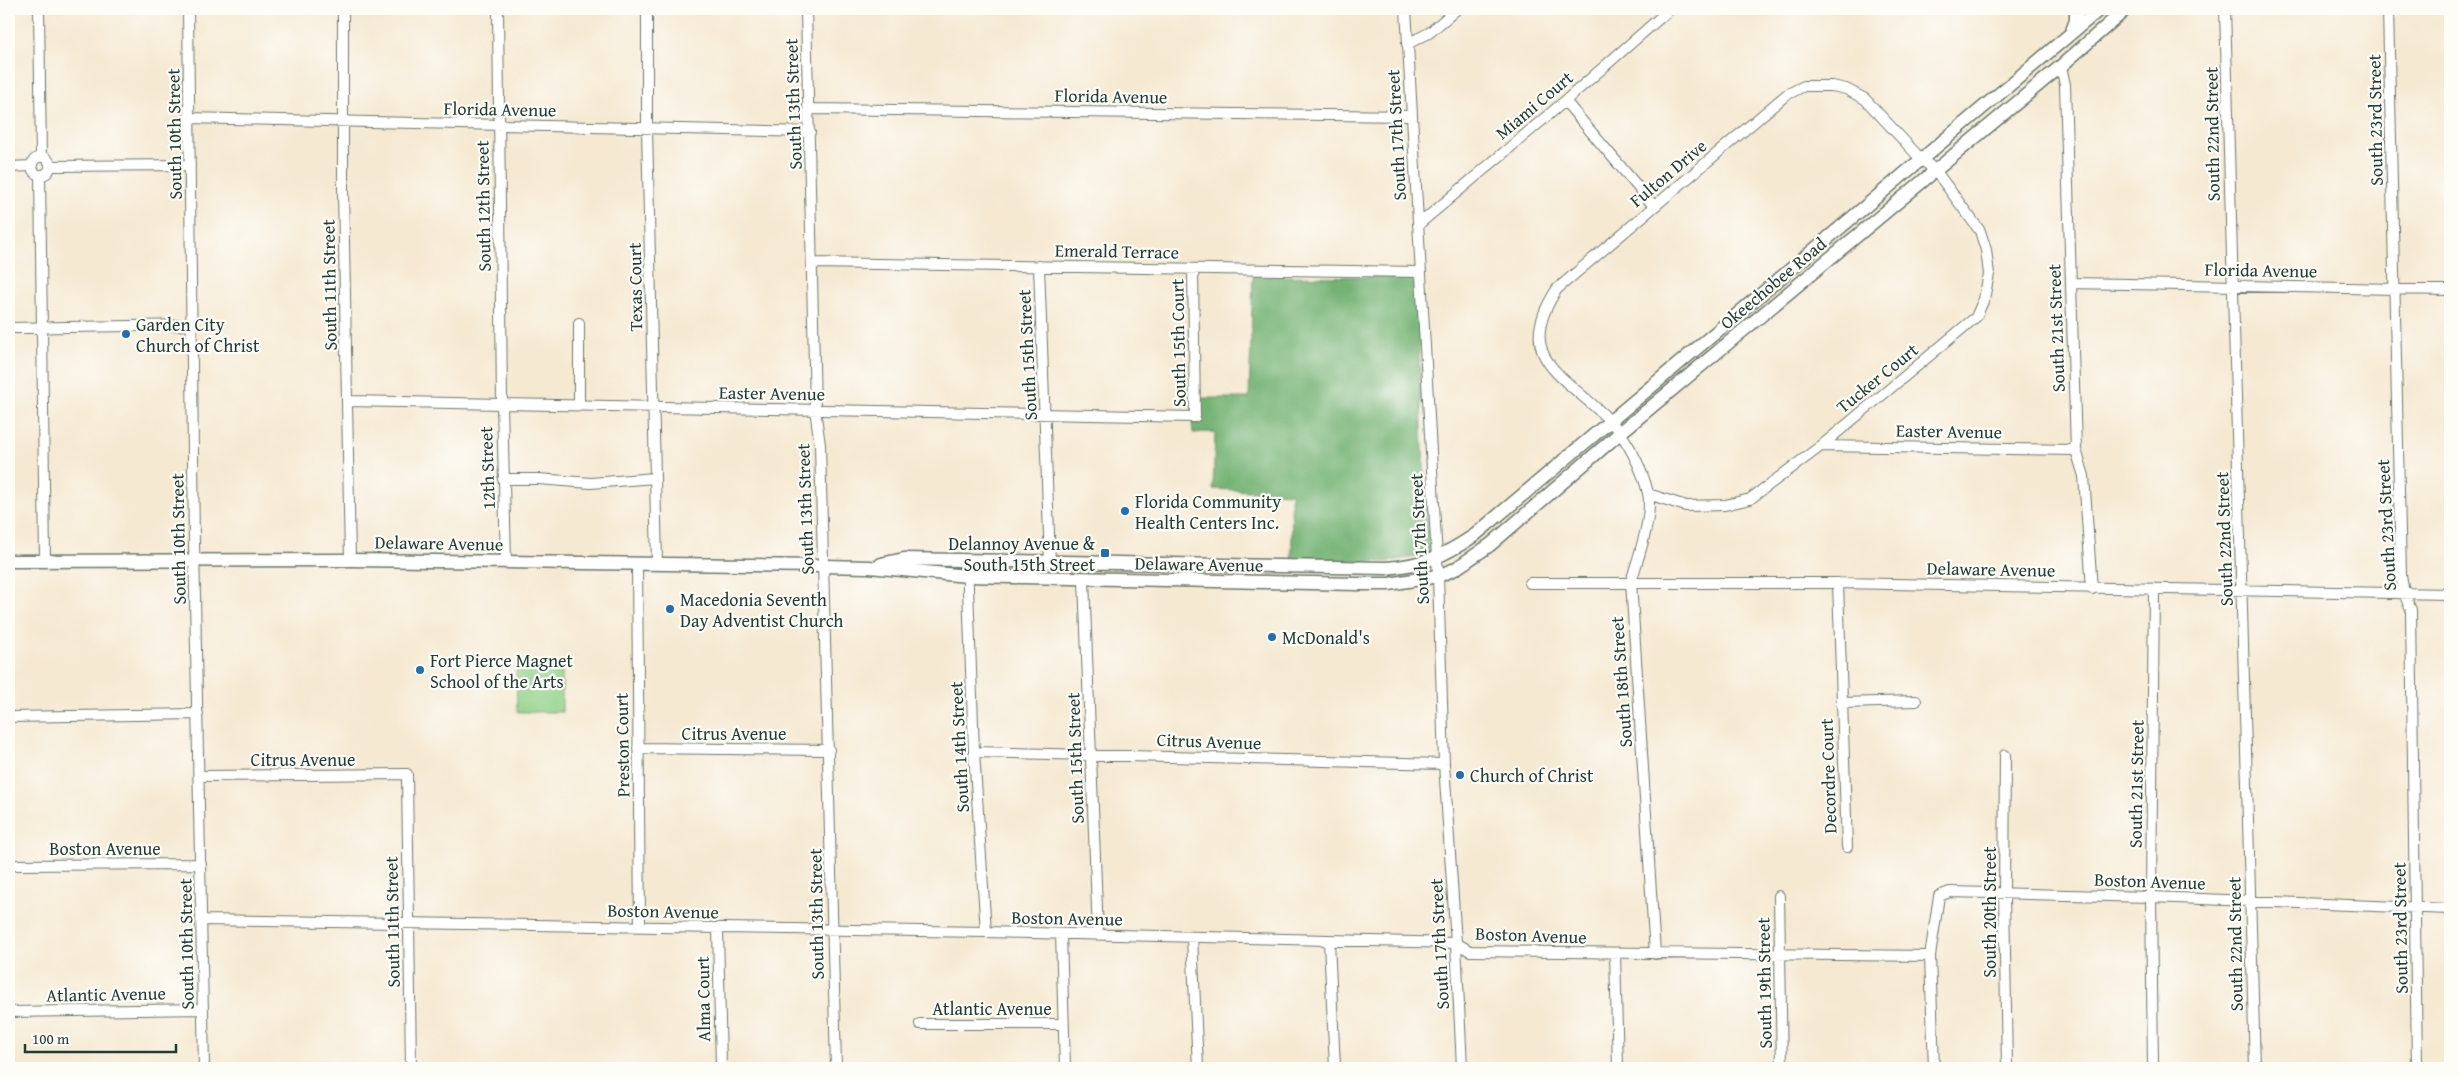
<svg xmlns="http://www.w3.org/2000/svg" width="2459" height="1077" viewBox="0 0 2459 1077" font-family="'Gentium Book Plus',serif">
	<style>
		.green { fill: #91d188; stroke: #58875e }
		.forest { fill: #74b374; stroke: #4a7854 }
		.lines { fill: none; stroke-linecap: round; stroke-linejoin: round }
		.minor-casing { stroke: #6a796b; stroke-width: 12 }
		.major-casing { stroke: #6a796b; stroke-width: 15 }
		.minor { stroke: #fff; stroke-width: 10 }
		.major { stroke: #fff; stroke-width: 12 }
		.poi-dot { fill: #1f6fb2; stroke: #fdfcf7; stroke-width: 2 }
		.labels { text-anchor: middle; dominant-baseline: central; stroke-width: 4.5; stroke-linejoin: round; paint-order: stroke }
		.street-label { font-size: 18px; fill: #1f3d34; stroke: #fdfcf7 }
		.poi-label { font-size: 18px; fill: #1f3d34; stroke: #fdfcf7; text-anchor: start }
	</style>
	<rect width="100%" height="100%" fill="#fdfcf7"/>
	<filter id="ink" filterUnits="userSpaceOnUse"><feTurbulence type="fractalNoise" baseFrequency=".02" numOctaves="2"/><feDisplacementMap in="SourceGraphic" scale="10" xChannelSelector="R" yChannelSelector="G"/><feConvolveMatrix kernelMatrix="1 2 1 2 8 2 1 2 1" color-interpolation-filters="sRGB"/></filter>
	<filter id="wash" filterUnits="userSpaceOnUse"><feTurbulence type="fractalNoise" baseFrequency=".0096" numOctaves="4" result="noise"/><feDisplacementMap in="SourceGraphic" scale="20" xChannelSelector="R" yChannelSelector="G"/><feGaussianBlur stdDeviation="1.12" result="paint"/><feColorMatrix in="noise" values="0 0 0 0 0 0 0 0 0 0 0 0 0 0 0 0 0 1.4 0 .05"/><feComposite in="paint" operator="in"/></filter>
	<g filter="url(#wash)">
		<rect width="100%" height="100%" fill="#f5e9d2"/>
		<!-- green -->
		<path class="green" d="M516,667H562V712H517Z"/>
		<!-- forest -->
		<path class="forest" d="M1253,276L1416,277C1421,367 1421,457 1430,546L1427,555L1386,562L1292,560L1291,493L1213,489L1215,432L1193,433L1192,423H1200V398H1249Z"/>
	</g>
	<g filter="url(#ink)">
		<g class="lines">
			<defs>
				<path id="minor" d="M39,9L41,157
					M188,9L194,544L204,1068
					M343,9V190L350,560
					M498,9L502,404L506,562
					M647,9V128L657,564
					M806,9L815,409L820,445L836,1068
					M1406,9L1438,576L1444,764L1456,943L1462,1068
					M2225,9L2255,1068
					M2388,9L2401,576L2404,593L2411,610L2417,1068
					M1407,44L1429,33L1457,9
					M2061,66L2065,85L2076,450L2084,476L2092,589
					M1565,101L1654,206
					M810,109L1412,116
					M189,118L810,132
					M32 166a9 9 0 1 1 18 0a9 9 0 1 1-18 0Z
					M50,166L190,165
					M9,167L32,166
					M40,175L45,560
					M1418,225L1565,101L1670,9
					M812,263L1420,272
					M1039,266L1050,562
					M2071,283L2450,290
					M579,323V406
					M9,328L193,325
					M348,401L1195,417L1193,269
					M1821,446L2076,450
					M503,479H538L591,483L655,478
					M1648,494L1686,506L1725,505L1750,499L1821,446L1976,317L1984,299L1989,274L1986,250L1980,231L1935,170L1920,158L1865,99L1846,89L1832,86H1804L1786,95L1557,289C1511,359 1565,375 1609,420C1627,438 1642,468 1648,493C1653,517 1638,558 1631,582L1655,954
					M967,560L974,752L986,932
					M637,564L640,927
					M1084,580L1098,934
					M1530,583H1838L2450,594
					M1838,583L1847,847
					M1841,703L1916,701
					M9,717L198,714
					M638,748L829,750
					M974,752L1444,764
					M2005,755L2004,894L2007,1068
					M199,776L407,774L411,1068
					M9,865L201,864
					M1779,896L1782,1068
					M202,920L986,932L1456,943L1470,951L1930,956
					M718,929L721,1068
					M1061,934L1065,1068
					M1192,937L1198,1068
					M1329,941L1335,1068
					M1615,953L1618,1068
					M9,1012L203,1009
					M920,1024H1063
					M1934,1068L1930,956L1939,896L1950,892L2151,897L2450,909
					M2153,1068L2151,897L2154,589"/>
				<path id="major" d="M2072,31L2076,20V9
					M9,561L350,560L823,566L869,567L968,576L1358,584H1389L1438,576L1455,569L1490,545L1620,433L2061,66L2126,9
					M881,564L904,559L1386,568C1424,565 1444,556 1475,535L2100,9"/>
			</defs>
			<!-- minor casing -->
			<use href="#minor" class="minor-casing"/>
			<!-- major casing -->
			<use href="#major" class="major-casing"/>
			<!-- minor -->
			<use href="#minor" class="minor"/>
			<!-- major -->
			<use href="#major" class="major"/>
		</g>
	</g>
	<!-- markers -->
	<g class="poi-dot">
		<circle cx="126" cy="334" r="5"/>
		<circle cx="1125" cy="511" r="5"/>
		<rect x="1100" y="548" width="10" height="10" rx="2.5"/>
		<circle cx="670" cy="609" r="5"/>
		<circle cx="1272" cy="637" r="5"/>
		<circle cx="420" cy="670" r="5"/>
		<circle cx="1460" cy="775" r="5"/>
	</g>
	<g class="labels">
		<!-- street labels -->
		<g class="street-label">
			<text transform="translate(1111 96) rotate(1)">Florida Avenue</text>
			<text transform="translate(793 104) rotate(-92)">South 13th Street</text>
			<text transform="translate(1534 105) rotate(-40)">Miami Court</text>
			<text transform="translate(500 109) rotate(1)">Florida Avenue</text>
			<text transform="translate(2375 120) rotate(-91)">South 23rd Street</text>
			<text transform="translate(174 134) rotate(-91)">South 10th Street</text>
			<text transform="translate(2212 134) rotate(-91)">South 22nd Street</text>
			<text transform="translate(1396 135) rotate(-93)">South 17th Street</text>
			<text transform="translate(1668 173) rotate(-40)">Fulton Drive</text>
			<text transform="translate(483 206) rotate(-91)">South 12th Street</text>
			<text transform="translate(1117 251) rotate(1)">Emerald Terrace</text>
			<text transform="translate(2261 270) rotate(1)">Florida Avenue</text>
			<text transform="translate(1773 283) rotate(-40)">Okeechobee Road</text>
			<text transform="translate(329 285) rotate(-91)">South 11th Street</text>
			<text transform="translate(635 287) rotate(-91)">Texas Court</text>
			<text transform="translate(2056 328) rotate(-92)">South 21st Street</text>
			<text transform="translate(1178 343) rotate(-91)">South 15th Court</text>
			<text transform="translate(1027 355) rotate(-93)">South 15th Street</text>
			<text transform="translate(1877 378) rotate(-39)">Tucker Court</text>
			<text transform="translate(772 393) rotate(1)">Easter Avenue</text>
			<text transform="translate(1949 431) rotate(1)">Easter Avenue</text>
			<text transform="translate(487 468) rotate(-92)">12th Street</text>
			<text transform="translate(805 509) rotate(-92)">South 13th Street</text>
			<text transform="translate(2386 525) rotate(-93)">South 23rd Street</text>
			<text transform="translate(178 539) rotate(-91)">South 10th Street</text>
			<text transform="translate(1419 539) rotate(-93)">South 17th Street</text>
			<text transform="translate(2224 539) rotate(-92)">South 22nd Street</text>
			<text transform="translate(439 543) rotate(1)">Delaware Avenue</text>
			<text transform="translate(1199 564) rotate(1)">Delaware Avenue</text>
			<text transform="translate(1991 569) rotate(1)">Delaware Avenue</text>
			<text transform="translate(1621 682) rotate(-94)">South 18th Street</text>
			<text x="734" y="733">Citrus Avenue</text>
			<text transform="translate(1209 741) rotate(2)">Citrus Avenue</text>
			<text transform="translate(622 745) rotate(-91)">Preston Court</text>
			<text transform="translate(959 747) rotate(-93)">South 14th Street</text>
			<text transform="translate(1075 758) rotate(-92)">South 15th Street</text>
			<text x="303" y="759">Citrus Avenue</text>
			<text transform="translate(1828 776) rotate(-92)">Decordre Court</text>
			<text transform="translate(2136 784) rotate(-89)">South 21st Street</text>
			<text x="105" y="848">Boston Avenue</text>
			<text transform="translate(2150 881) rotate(2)">Boston Avenue</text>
			<text transform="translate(663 911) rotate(1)">Boston Avenue</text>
			<text transform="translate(1989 912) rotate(-90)">South 20th Street</text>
			<text transform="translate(816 914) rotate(-91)">South 13th Street</text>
			<text transform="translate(1067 918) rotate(1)">Boston Avenue</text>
			<text transform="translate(392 922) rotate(-91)">South 11th Street</text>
			<text transform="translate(2400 928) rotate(-91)">South 23rd Street</text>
			<text transform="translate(1531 935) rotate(2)">Boston Avenue</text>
			<text transform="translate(186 944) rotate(-91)">South 10th Street</text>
			<text transform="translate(1439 944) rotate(-93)">South 17th Street</text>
			<text transform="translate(2235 944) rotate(-91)">South 22nd Street</text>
			<text transform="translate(1764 983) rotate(-91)">South 19th Street</text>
			<text transform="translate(106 994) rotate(-1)">Atlantic Avenue</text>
			<text transform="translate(703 999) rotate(-91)">Alma Court</text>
			<text x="992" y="1008">Atlantic Avenue</text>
		</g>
		<!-- poi labels -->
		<g class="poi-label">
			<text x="136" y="324">Garden City<tspan x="136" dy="21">Church of Christ</tspan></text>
			<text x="1135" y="501">Florida Community<tspan x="1135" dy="21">Health Centers Inc.</tspan></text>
			<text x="1095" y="543" text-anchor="end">Delannoy Avenue &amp;<tspan x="1095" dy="21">South 15th Street</tspan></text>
			<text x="680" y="599">Macedonia Seventh<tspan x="680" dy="21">Day Adventist Church</tspan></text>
			<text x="1282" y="637">McDonald's</text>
			<text x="430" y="660">Fort Pierce Magnet<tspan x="430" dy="21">School of the Arts</tspan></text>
			<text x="1470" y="775">Church of Christ</text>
		</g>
	</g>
	<!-- margin -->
	<rect width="2459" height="1077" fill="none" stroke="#fdfcf7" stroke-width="30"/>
	<!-- scale -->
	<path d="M25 1044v8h151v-8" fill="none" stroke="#1f3d34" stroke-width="2.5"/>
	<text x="32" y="1044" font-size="15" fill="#1f3d34" stroke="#fdfcf7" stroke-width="4" paint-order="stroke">100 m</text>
</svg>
